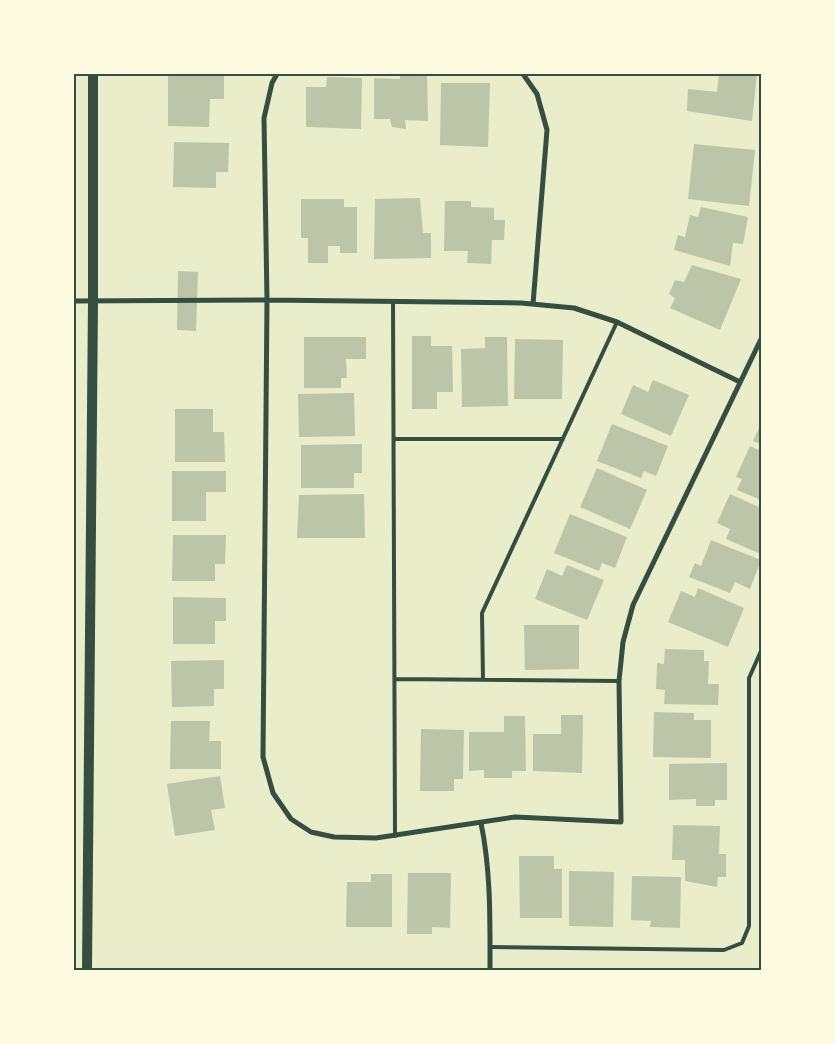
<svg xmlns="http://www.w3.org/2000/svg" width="835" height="1044" viewBox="0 0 835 1044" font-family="'Public Sans',sans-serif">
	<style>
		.building { fill: #bcc5a7 }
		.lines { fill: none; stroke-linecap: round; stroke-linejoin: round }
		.service { stroke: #344e41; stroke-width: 4 }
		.minor { stroke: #344e41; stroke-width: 5 }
		.secondary { stroke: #344e41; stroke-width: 10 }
		.neatline { fill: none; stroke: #344e41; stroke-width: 2 }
	</style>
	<rect width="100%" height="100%" fill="#e9edc9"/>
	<!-- building -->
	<path class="building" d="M400,74H427L428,121L405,120L406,129L392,127L390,119H374V78L400,79Z
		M719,74H757L752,121L687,111L688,89L717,92Z
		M168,75H224V99H210L209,127L168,126Z
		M327,77L362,78L361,129L306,127V87H326Z
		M441,83H490L488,147L440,145Z
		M174,142L229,143L228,172H216V188L173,187Z
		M694,144L755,150L749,206L688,199Z
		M420,198L423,233H431V258L374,259L375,199Z
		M301,199H344V207H357V253H340V246H328V263H308V238H301Z
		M445,201H471V207L494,208V220H505L504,240H492L491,264L467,263L468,251H444Z
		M701,207L748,217L743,244L733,243L730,266L674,250L678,235L685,237L690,215L698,217Z
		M692,265L741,279L720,330L670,308L675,298L669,294L675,280L684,282Z
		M178,271L198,272L196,331L177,330Z
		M412,336H431V346H452L453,392H437V409H412Z
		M304,337H366V359H346L347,378H341V388H304Z
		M485,337H507L508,406L462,407L461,349L485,348Z
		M515,339L563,340L562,399H514Z
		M653,380L689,395L671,436L621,414L633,385L648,392Z
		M354,393L355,436L299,437L298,394Z
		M175,409H213V432H224L225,462H175Z
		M612,424L668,446L656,476L644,471L641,478L597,461Z
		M759,428L761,429V444L753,441Z
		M362,444V473H354V488H301V445Z
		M750,446L761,451V500L737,490L742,479L736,477Z
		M597,468L647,490L630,529L580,507Z
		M172,471H226V492H206V521H172Z
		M364,494L365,538H297L299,495Z
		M730,494L761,508V554L726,539L730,529L717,523Z
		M570,514L627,537L615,568L602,563L599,571L554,553Z
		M173,535H226L225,564H215V581H172Z
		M711,540L761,560L750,589L735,582L730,593L689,577L695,563L701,566Z
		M567,565L604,580L587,620L535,599L547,569L562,576Z
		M698,588L744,608L728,647L668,622L681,591L695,597Z
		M173,597L226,598V621H215V644H173Z
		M524,625H579V669L525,670Z
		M665,649L704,650V661H709L708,684H719L718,705L664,704L665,690L656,689L657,663L664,664Z
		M224,660V689H214V706L172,707L171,661Z
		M654,712L694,713V720H711V758L653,757Z
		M561,715H583L582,773L533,771V734H561Z
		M504,716H525L526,771H512V778H484V770L469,771V732H504Z
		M171,721H210L209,741H221V769H170Z
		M421,729L464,730L463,779H454V791H420Z
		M727,763V800H715V806H696V799L669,800V764Z
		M220,776L225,808L211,810L215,830L175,836L167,784Z
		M673,825L720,826L719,854H726V877H718L717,887L685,881V860H672Z
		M519,856H554V869H562V918H520Z
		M569,871L614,872L613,927L569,926Z
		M408,873H451L450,928L432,927V934H407Z
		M371,874H392V927H346L347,882H371Z
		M632,876L681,877L680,928L650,927L651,921L631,920Z"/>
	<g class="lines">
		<!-- service -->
		<path class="service" d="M393,302L395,836
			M394,439H563
			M395,679L619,681
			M483,680L482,613L617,322
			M490,947L724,950L742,943L749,926V678L761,651
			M89,970H140"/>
		<!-- minor -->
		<path class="minor" d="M523,74L537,94L547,130L533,304
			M74,301L267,300L264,118L272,83L277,74
			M740,382L617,322L574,308L521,303L267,300L263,757L273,793L291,819L311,832L334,837L376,838L515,817L621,822L619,681L623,642L633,605L761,339
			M481,823C491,871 490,921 490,970"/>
		<!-- secondary -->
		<path class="secondary" d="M87,970L93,301V74"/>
	</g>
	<!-- border -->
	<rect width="835" height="1044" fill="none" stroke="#fefae0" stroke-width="150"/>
	<rect x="75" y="75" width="685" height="894" class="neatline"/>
</svg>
